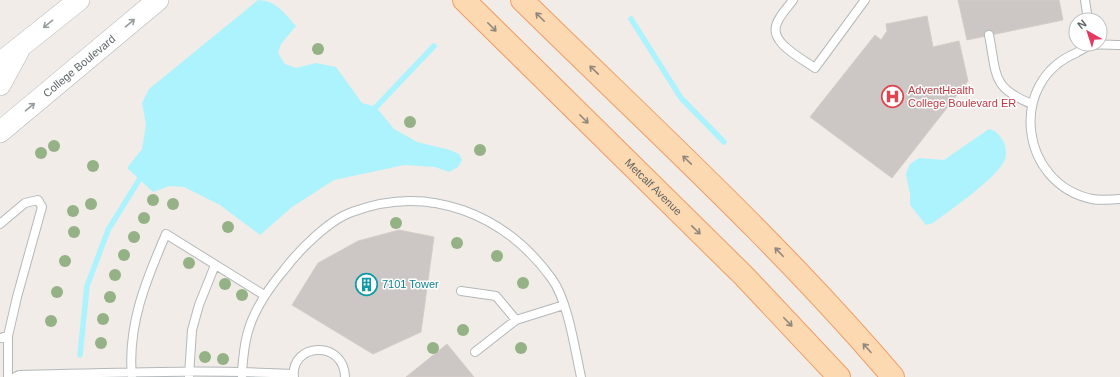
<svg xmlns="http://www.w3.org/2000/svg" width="1120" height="377" viewBox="0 0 1120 377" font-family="Helvetica,sans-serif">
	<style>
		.water { fill: #acf3fd }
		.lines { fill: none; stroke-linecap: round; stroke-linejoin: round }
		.stream { stroke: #acf3fd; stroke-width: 5.5 }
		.building { fill: #ccc7c5; stroke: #d6ccc6 }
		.service-casing { stroke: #b3b8ba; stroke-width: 10 }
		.secondary-casing { stroke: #b2b7ba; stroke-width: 22 }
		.primary-casing { stroke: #ef9c63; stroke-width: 24 }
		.service { stroke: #fff; stroke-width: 8 }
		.secondary { stroke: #fff; stroke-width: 21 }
		.primary { stroke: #fdd9b1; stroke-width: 22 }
		.tree { fill: #95b186 }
		.oneway { stroke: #8e887e }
		.oneway2 { stroke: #979c9d }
		.labels { text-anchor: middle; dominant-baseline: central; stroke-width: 3; stroke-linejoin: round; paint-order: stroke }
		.street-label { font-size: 11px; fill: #5f6668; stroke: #fff }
		.health-label { font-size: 11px; fill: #be3a42; stroke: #fff; text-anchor: start }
		.culture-label { font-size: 11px; fill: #0d838f; stroke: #fff; text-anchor: start }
	</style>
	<rect width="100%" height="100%" fill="#f1ece8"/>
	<!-- water -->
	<path class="water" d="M258,0C276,0 285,14 296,26L281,44L278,53L285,64L296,68L316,63L336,67L362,103L376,107L394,129L417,142L450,150L459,154L462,160L458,167L449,172L435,167L404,165L334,180L292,207L260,235L220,205L184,187L169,186L153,192L127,168L142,149L146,125L142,103L149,89Z
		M989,129C995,130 1000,135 1003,141C1006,146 1007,153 1005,159C999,177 950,210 933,223L926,225L910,205V194L906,175L907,171L910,164L919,158L944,160Z"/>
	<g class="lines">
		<!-- stream -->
		<path class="stream" d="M631,19L681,98L724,142
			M376,107L434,46
			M80,355L87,286L108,230L139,180"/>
	</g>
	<!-- building -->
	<path class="building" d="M958,0H1059L1063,20L967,40Z
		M927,16L933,47L959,41L968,81L892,178L810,117L875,35L881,40L887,31L886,24Z
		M399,230L434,237L421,332L373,354L292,305L318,263L358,241Z
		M447,344L474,377H406Z"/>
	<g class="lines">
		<defs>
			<path id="service" d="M793,0C788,7 780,15 777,23C768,42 801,58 815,68L865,0
				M1085,0L1088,20
				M989,35C997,75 991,88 1032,104
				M1120,45C1111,45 1101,44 1092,45C1087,46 1081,50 1076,53C1007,82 1020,184 1092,199C1101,201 1112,199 1120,199
				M0,224L25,203L38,200L42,207L17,297L8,336V377
				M461,291L496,296L516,320
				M0,338L8,336
				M475,352L516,320L564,305
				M189,376L192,330L199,305L215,265
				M15,377L19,375C110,373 202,369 293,374
				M132,377C127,326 146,280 166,234L264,295
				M242,377V371C243,359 244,347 247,335C253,311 268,289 284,270C299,250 329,220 352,212C429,183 505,214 552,279C568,301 575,350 581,377
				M294,377C290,343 344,339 345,377"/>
			<g id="secondary">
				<path d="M0,63L79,0"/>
				<path d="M0,85L18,52"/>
				<path id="s1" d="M0,132L158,0"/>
			</g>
			<g id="primary">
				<path id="s2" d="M464,0L745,277L839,377"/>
				<path d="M522,0C648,124 778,242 893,377"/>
			</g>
		</defs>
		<!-- service casing -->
		<use href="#service" class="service-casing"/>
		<!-- secondary casing -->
		<use href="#secondary" class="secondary-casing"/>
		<!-- primary casing -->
		<use href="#primary" class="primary-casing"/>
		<!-- service -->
		<use href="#service" class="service"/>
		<!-- secondary -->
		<use href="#secondary" class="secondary"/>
		<!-- primary -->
		<use href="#primary" class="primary"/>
	</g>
	<!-- trees -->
	<g class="tree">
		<circle cx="318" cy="49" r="6"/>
		<circle cx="410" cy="122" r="6"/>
		<circle cx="54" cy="146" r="6"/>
		<circle cx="480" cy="150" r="6"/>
		<circle cx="41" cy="153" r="6"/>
		<circle cx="93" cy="166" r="6"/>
		<circle cx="153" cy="200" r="6"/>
		<circle cx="91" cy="204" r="6"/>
		<circle cx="173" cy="204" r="6"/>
		<circle cx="73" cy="211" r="6"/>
		<circle cx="144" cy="218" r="6"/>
		<circle cx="396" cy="223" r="6"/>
		<circle cx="228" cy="227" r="6"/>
		<circle cx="74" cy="232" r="6"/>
		<circle cx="134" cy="237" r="6"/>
		<circle cx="457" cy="243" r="6"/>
		<circle cx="124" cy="255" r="6"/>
		<circle cx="497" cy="256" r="6"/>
		<circle cx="65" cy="261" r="6"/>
		<circle cx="189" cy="263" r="6"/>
		<circle cx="115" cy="275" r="6"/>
		<circle cx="523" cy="283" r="6"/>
		<circle cx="225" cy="284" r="6"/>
		<circle cx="57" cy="292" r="6"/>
		<circle cx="242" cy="295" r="6"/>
		<circle cx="110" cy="297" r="6"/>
		<circle cx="103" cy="319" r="6"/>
		<circle cx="51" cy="321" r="6"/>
		<circle cx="463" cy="330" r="6"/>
		<circle cx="101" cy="343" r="6"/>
		<circle cx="433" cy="348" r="6"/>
		<circle cx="521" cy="348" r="6"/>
		<circle cx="205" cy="357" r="6"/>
		<circle cx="223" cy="359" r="6"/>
	</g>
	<!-- one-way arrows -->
	<defs><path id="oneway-shaft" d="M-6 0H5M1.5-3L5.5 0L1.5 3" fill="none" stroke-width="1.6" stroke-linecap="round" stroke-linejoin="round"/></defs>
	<g class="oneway">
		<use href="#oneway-shaft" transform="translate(540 17) rotate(-135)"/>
		<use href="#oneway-shaft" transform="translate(492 27) rotate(45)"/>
		<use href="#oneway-shaft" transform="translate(594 70) rotate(-136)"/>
		<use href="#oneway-shaft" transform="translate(584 119) rotate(45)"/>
		<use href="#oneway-shaft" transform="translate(687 160) rotate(-136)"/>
		<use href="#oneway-shaft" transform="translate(696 230) rotate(44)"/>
		<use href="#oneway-shaft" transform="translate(779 252) rotate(-134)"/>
		<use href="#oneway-shaft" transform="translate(788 322) rotate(46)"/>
		<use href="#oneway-shaft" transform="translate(867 348) rotate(-132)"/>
	</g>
	<g class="oneway2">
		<use href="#oneway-shaft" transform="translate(130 23) rotate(-40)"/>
		<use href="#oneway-shaft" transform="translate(48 24) rotate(141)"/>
		<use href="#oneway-shaft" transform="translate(30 107) rotate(-40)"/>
	</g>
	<!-- icons -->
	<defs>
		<symbol id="hospital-ring" viewBox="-11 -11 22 22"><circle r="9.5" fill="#fff" stroke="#e0444e" stroke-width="1.5"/><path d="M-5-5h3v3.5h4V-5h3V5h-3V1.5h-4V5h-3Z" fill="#e0444e"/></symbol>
		<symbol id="building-ring" viewBox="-11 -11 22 22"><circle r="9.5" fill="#fff" stroke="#0f9aa8" stroke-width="1.5"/><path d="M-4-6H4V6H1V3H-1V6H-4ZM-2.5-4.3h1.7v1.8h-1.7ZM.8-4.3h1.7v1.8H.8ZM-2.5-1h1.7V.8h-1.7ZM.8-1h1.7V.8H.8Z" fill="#0f9aa8"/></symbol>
	</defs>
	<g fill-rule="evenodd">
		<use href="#hospital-ring" x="880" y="84" width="25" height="25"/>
		<use href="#building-ring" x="354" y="272" width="25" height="25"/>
	</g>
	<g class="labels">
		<!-- street labels -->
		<g class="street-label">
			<text stroke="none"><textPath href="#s1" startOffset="103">College Boulevard</textPath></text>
			<text stroke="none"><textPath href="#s2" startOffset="266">Metcalf Avenue</textPath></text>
		</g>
		<!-- health labels -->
		<g class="health-label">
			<text x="908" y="90">AdventHealth<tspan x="908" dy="13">College Boulevard ER</tspan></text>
		</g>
		<!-- culture labels -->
		<g class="culture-label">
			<text x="382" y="284">7101 Tower</text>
		</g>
	</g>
	<!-- north arrow -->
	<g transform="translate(1088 32) rotate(321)"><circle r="19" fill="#ffffff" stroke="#bfc2c3"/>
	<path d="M0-3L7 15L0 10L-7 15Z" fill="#e63961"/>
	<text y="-6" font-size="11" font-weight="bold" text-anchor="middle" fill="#5f6668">N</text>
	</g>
</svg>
